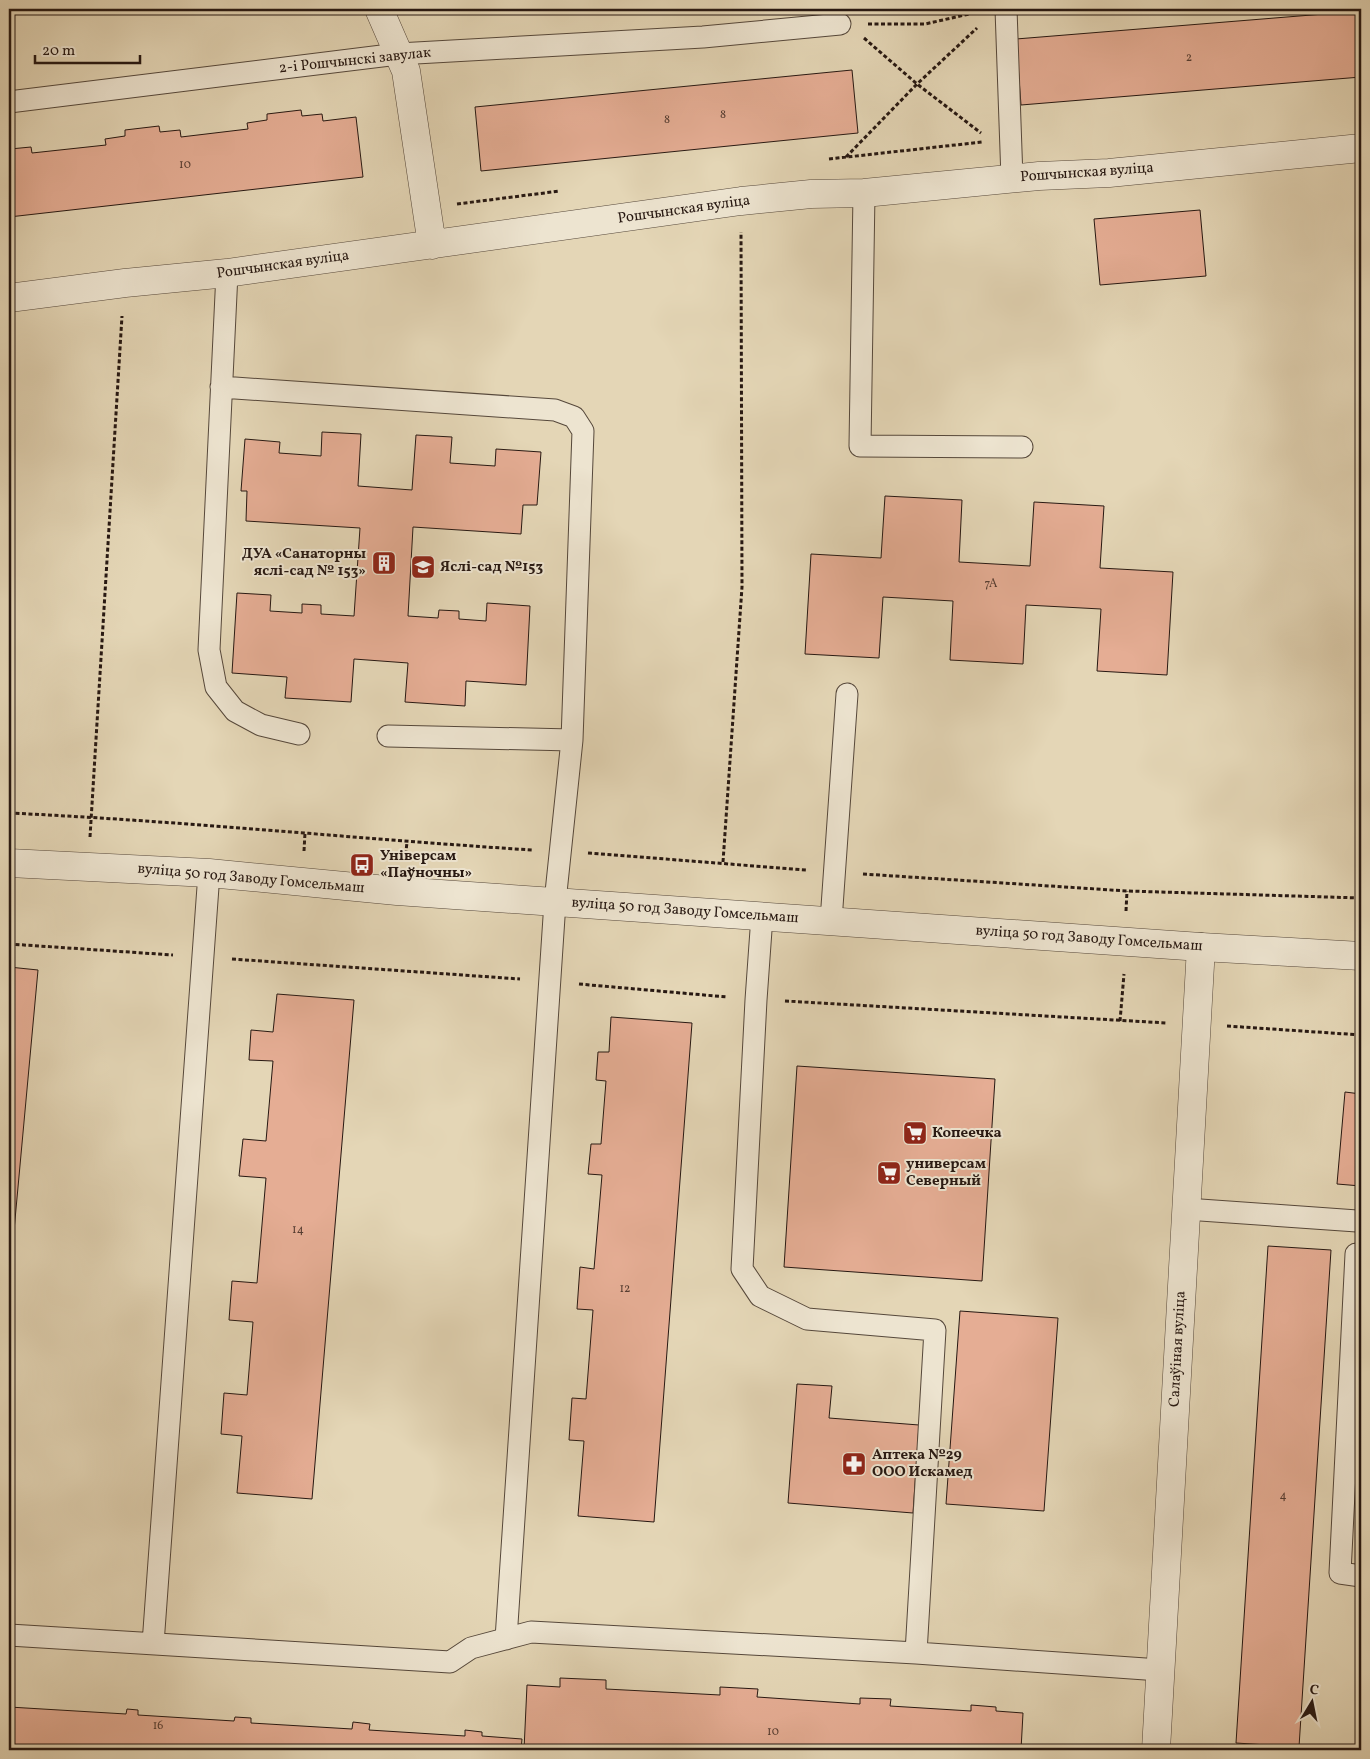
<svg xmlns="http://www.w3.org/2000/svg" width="1370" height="1759" viewBox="0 0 1370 1759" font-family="Vollkorn,serif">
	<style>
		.building { fill: #e5ad94; stroke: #271812 }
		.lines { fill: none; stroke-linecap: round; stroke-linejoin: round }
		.service-casing { stroke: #56483b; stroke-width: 23 }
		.minor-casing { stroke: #56483b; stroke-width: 29 }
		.tertiary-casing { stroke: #56483b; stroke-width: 29 }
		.path { stroke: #271812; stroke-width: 3; stroke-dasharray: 4 2.5; stroke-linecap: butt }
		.service { stroke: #ede4d0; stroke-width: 21 }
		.minor { stroke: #ede4d0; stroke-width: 28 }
		.tertiary { stroke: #ede4d0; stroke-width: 28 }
		.labels { text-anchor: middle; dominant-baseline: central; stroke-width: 4; stroke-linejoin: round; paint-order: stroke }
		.number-label { font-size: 12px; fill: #563d32 }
		.street-label { font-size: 15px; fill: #271812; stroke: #ede4d0 }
		.poi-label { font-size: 15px; font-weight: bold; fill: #271812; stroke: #ede4d0; text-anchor: start }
	</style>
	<rect width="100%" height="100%" fill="#e4d6b6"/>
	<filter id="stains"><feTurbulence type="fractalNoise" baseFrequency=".004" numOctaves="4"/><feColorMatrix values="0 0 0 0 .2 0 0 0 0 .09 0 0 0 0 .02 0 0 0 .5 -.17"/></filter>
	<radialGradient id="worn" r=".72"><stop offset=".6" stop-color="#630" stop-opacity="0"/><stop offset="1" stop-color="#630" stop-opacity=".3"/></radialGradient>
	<!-- building -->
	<path class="building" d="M1361,11V77L1021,105L1016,39Z
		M852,70L858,133L481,171L475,107Z
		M301,110L302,116L322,114L323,121L356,117L363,177L9,217V142H10V149L31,147L32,153L106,145L105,139L125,136V130L159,126L160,132L180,130L181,137L248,129L247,123L267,120V114Z
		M1200,210L1206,276L1100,285L1094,219Z
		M322,432L361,434L358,486L412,490L416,435L452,437L450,463L495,466L496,449L541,452L537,505H523L521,534L413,527L408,616L438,618L439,610L459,611V619L486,621L487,603L530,606L526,685L466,681L465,706L405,702L408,663L354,659L351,702L285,698L287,677L232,673L237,593L271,595L270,611L302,613V604L321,605V614L354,616L360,528L246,521L247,491H241L245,439L280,442L279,453L321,456Z
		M885,496L962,500L959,562L1030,566L1034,502L1104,506L1100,568L1173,572L1167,675L1097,671L1101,609L1026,605L1023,664L950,660L953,601L883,597L879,658L805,654L811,554L881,558Z
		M9,967L38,970L9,1285Z
		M277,994L354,1000L312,1499L237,1493L242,1436L221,1434L224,1393L247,1395L253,1322L229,1320L232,1281L257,1283L266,1178L239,1176L243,1139L266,1141L273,1061L249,1060L251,1030L273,1032Z
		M611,1017L692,1023L654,1522L578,1516L584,1441L569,1440L572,1398L586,1399L593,1310L577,1309L580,1267L594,1269L602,1175L588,1174L591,1144H601L606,1081L596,1080L598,1052H609Z
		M797,1066L995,1079L982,1281L784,1267Z
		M1345,1092L1361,1094V1186L1337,1184Z
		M1268,1246L1331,1250L1299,1747L1236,1743Z
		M960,1311L1058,1318L1044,1511L946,1504Z
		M797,1384L832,1386L829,1418L919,1425L913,1513L788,1503Z
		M560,1678L606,1680V1689L720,1695V1687L758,1689L757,1697L860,1704V1698L891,1699L890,1706L971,1711V1705L996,1707V1711L1023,1713L1021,1750H524L527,1685L560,1687Z
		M9,1707L126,1714L127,1709L138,1710V1715L234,1721L235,1717L251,1718V1723L352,1729L353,1722L370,1724L369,1730L465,1736V1730L482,1732V1736L522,1739L521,1750H9Z
		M1302,1746L1361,1750H1301Z"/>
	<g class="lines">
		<defs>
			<path id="service" d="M1006,9L1012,179
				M9,102L398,54L703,37L840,24
				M864,193L860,446L1022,447
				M227,273L209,650L216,687L235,711L261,725L299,734
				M221,387L555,410L574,417L583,431L572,740L555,902L506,1639
				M388,736L572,740
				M762,916L756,1000L742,1269L760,1296L807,1319L935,1330L916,1653
				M831,921L847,694
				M1186,1209L1357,1221
				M1356,1254L1340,1573L1361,1576
				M9,1635L450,1662L471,1648L531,1632L916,1653L1160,1670
				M153,1644L209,873"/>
			<path id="minor" d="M379,9L406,71L432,245
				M9,298L125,283L227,273L741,201L811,194L864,193L1039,176L1109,173L1361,148
				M1156,1750L1201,947"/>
			<path id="tertiary" d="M9,863L209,873L397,891L1201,947L1361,956"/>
		</defs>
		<!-- service casing -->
		<use href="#service" class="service-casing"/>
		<!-- minor casing -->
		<use href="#minor" class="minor-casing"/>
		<!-- tertiary casing -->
		<use href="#tertiary" class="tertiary-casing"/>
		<!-- path -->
		<path class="path" d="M868,24H925L978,12
			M864,38L917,84L981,133
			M846,157L917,84L977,28
			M829,159L982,142
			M457,204L560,191
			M9,813C183,821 358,839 532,850
			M90,837L122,316
			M304,851L305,833
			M588,853L806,870
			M405,861L407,842
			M723,862L742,587L741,232
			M863,874L1127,891L1361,898
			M1126,911L1127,891
			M9,944L173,955
			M232,959L520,979
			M579,984L727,997
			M785,1001L1166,1023
			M1120,1021L1124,974
			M1227,1026L1361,1035
			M1357,1035L1360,990H1361"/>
		<!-- service -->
		<use href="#service" class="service"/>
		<!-- minor -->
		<use href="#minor" class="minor"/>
		<!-- tertiary -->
		<use href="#tertiary" class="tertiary"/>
	</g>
	<!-- icons -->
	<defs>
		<symbol id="building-square" viewBox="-11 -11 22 22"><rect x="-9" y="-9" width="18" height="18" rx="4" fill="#8f2418" stroke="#ede4d0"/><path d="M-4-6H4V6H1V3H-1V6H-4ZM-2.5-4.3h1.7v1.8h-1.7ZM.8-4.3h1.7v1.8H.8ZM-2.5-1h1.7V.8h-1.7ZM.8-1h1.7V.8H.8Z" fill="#fff"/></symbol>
		<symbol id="school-square" viewBox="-11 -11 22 22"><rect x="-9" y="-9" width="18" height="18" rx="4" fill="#8f2418" stroke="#ede4d0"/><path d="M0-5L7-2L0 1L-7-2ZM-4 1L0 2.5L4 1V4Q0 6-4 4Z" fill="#fff"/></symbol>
		<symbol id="bus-square" viewBox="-11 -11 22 22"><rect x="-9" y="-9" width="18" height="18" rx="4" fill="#8f2418" stroke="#ede4d0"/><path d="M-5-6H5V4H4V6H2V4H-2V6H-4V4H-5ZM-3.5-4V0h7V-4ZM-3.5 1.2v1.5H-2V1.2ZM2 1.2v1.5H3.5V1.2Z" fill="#fff"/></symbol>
		<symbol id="supermarket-square" viewBox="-11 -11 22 22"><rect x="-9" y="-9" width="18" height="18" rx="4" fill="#8f2418" stroke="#ede4d0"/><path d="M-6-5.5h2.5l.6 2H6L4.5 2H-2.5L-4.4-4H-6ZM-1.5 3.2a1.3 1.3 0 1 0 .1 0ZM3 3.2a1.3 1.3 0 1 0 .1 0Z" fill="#fff"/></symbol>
		<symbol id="pharmacy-square" viewBox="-11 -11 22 22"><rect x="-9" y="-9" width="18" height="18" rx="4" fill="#8f2418" stroke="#ede4d0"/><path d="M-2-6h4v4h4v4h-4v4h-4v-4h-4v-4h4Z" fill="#fff"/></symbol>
	</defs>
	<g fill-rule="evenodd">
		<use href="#building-square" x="370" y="549" width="28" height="28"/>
		<use href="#school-square" x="409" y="553" width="28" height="28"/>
		<use href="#bus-square" x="348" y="851" width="28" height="28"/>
		<use href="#supermarket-square" x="901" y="1119" width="28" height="28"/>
		<use href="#supermarket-square" x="875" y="1159" width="28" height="28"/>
		<use href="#pharmacy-square" x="840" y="1450" width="28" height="28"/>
	</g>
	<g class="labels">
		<!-- number labels -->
		<g class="number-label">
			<text x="1189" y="58">2</text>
			<text x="723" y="115">8</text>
			<text x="667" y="120">8</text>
			<text x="185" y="165">10</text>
			<text x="991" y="584">7А</text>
			<text x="298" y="1230">14</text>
			<text x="625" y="1289">12</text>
			<text x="1283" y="1496">4</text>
			<text x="158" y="1726">16</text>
			<text x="773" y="1732">10</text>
		</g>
		<!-- street labels -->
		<g class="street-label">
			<text transform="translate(355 61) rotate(-6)">2-і Рошчынскі завулак</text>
			<text transform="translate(1087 173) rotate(-4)">Рошчынская вуліца</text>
			<text transform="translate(684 210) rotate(-8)">Рошчынская вуліца</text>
			<text transform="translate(283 265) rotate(-8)">Рошчынская вуліца</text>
			<text transform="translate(251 879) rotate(5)">вуліца 50 год Заводу Гомсельмаш</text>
			<text transform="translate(685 911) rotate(4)">вуліца 50 год Заводу Гомсельмаш</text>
			<text transform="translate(1089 939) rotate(4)">вуліца 50 год Заводу Гомсельмаш</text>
			<text transform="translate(1178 1349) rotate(-87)">Салаўіная вуліца</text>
		</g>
		<!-- poi labels -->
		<g class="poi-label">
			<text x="366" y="554" text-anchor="end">ДУА «Санаторны<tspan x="366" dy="17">яслі-сад № 153»</tspan></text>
			<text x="440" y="567">Яслі-сад №153</text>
			<text x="380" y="856">Універсам<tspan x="380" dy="17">«Паўночны»</tspan></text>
			<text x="932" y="1133">Копеечка</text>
			<text x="906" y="1164">универсам<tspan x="906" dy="17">Северный</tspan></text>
			<text x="872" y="1455">Аптека №29<tspan x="872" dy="17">ООО Искамед</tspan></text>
		</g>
	</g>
	<!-- margin -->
	<rect width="1370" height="1759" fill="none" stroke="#e4d6b6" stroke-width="30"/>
	<rect x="10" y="10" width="1350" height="1739" fill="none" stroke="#271812" stroke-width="2.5"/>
	<rect x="15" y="15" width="1340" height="1729" fill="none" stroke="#271812"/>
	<!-- north arrow -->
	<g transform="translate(1312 1702) rotate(10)" stroke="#ede4d0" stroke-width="4" paint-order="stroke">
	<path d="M0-4L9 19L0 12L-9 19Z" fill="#271812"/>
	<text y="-8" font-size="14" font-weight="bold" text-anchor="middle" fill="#271812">С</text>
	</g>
	<!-- scale -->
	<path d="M35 55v8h105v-8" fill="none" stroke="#271812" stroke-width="2.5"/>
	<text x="42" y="55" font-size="15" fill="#271812" stroke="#ede4d0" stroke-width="4" paint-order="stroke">20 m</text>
	<rect width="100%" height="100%" filter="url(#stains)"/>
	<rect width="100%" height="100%" fill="url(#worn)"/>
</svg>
